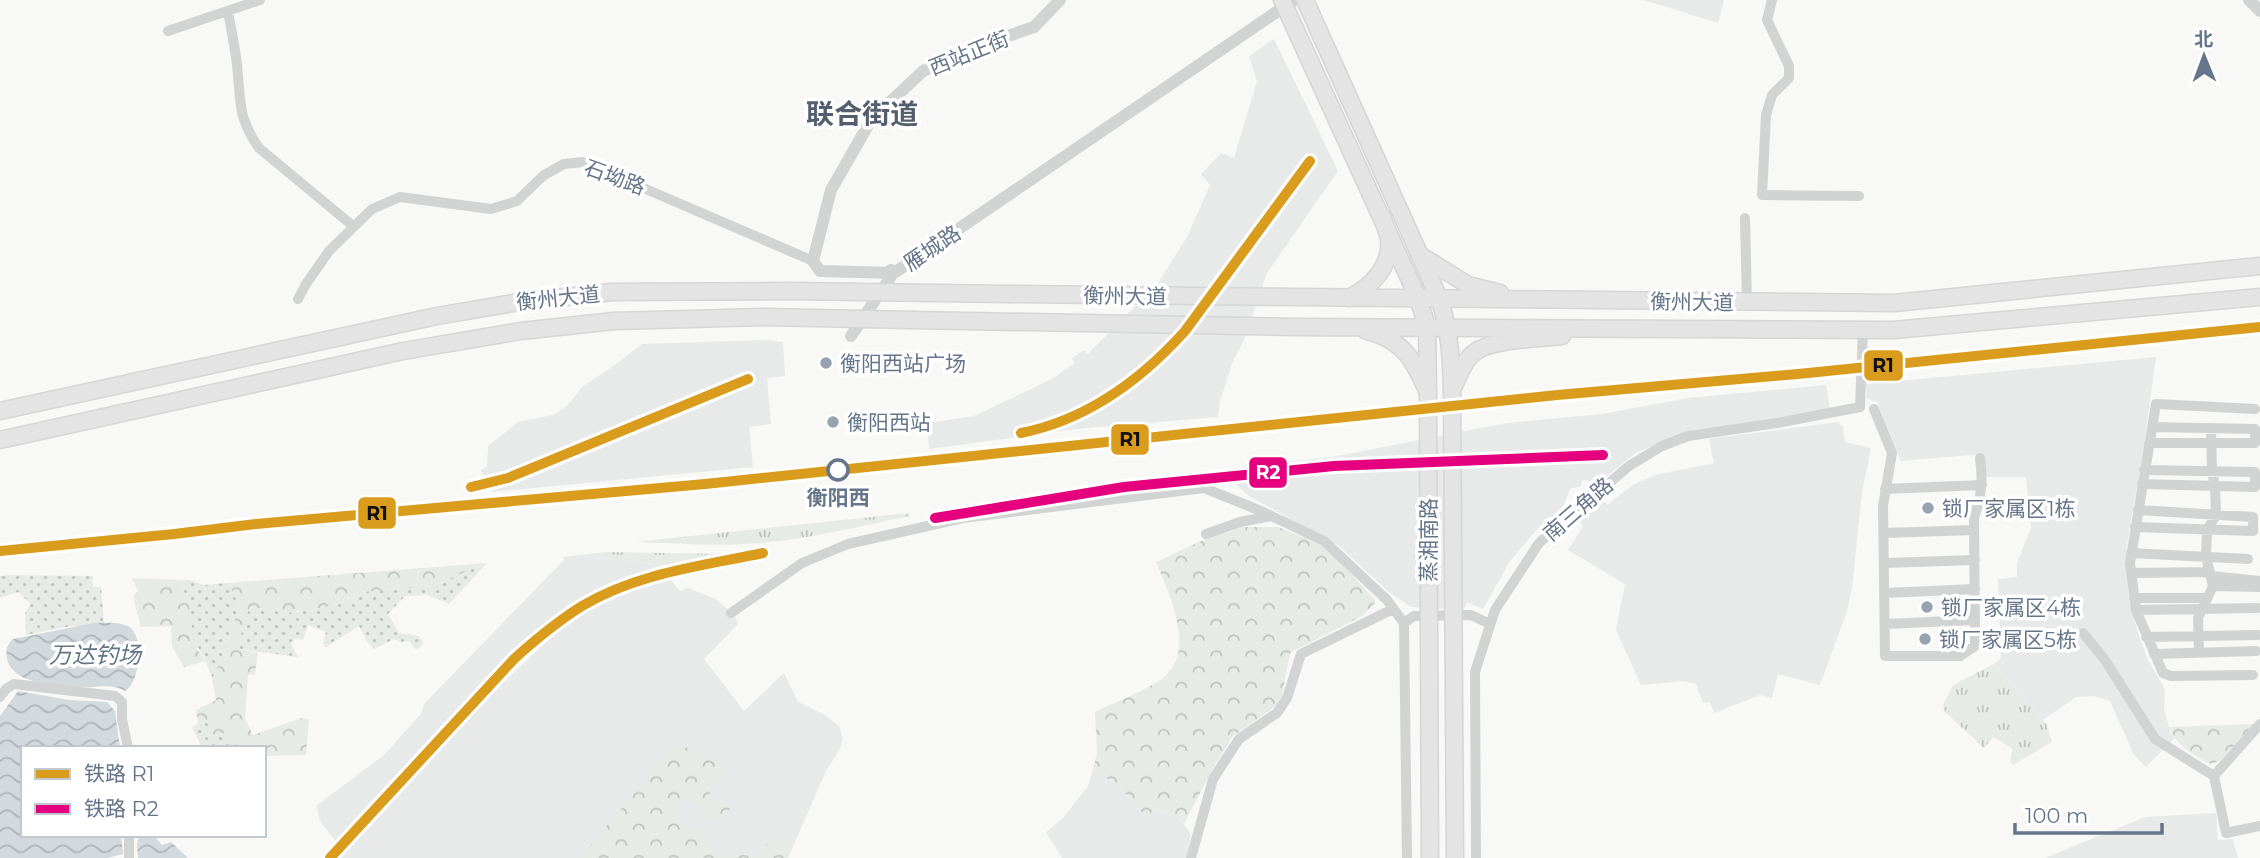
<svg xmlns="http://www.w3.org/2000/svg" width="2260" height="858" viewBox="0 0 2260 858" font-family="Montserrat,'Noto Sans SC',sans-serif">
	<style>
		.built { fill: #e8e9e9 }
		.grass { fill: url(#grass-tufts) }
		.forest { fill: url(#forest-crowns) }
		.garden { fill: url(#garden-dots) }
		.water { fill: url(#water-waves) }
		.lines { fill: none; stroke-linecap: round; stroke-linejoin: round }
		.primary-casing { stroke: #d3d5d6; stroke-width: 19 }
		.trunk-casing { stroke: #d5d6d6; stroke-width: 19 }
		.minor { stroke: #d2d3d3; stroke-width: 10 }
		.tertiary { stroke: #d2d3d3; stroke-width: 12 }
		.primary { stroke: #e4e4e4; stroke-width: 16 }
		.trunk { stroke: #e4e4e4; stroke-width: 16 }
		.primary-bridge-casing { stroke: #d3d5d6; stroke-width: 19; stroke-linecap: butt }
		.trunk-bridge-casing { stroke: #d5d6d6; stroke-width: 19; stroke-linecap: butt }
		.primary-bridge { stroke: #e4e4e4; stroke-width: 16 }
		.trunk-bridge { stroke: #e4e4e4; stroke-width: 16 }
		.rail-1-casing { stroke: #fff; stroke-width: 16 }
		.rail-2-casing { stroke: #fff; stroke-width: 16 }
		.rail-1 { stroke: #da9c1c; stroke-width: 10 }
		.rail-2 { stroke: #e5007d; stroke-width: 10 }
		.poi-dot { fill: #98a3b0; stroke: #fff; stroke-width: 2.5 }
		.stop-dot { fill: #fff; stroke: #65758a; stroke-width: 3.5 }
		.labels { text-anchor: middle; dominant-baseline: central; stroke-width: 7; stroke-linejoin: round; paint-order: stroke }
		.street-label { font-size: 21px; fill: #65758a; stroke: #fff }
		.poi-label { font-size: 21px; fill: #65758a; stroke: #fff; text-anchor: start }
		.stop-label { font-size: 21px; font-weight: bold; fill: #65758a; stroke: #fff }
		.water-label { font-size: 23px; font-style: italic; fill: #617785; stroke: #fff }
		.district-label { font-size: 28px; font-weight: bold; fill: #545f6e; stroke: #fff }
		.line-badge { stroke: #fff; stroke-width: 2.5 }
		.badge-label { font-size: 19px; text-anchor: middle; font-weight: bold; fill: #fff }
		.pale-badge-label { font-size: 19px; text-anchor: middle; font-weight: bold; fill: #111 }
	</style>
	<defs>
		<pattern id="grass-tufts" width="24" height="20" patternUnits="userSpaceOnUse" patternTransform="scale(1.75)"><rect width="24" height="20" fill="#e7ebe5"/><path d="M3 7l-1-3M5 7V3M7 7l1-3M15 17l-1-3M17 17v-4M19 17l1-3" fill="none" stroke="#bfc3bf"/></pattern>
		<pattern id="forest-crowns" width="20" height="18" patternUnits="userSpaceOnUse" patternTransform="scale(1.75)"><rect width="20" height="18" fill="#e7ebe5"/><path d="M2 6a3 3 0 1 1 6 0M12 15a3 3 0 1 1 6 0" fill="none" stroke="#bfc3bf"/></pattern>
		<pattern id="garden-dots" width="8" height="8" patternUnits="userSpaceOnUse" patternTransform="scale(1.75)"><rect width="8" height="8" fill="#e7ebe5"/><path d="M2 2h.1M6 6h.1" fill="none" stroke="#bfc3bf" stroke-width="1.8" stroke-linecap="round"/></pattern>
		<pattern id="water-waves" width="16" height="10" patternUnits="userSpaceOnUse" patternTransform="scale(1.75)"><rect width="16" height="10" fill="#d2dade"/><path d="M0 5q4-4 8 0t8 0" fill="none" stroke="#aeb5ba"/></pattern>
	</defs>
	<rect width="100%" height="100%" fill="#f8f8f7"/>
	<!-- built -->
	<path class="built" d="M1644,0H1724L1718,23Z
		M1274,39L1338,171L1267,273L1244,340L1233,361L1220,401L1218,417L1076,429L929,449L927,423L974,416L1052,379L1075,363L1072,358L1084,350L1088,354L1158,283L1187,237L1210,185L1201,174L1221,153L1234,158L1257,81L1249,56Z
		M767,340L783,342L785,376L767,378L771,424L749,427L753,467L492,492L481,470L487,467L488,446L518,422L553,415L567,406L582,387L612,367L642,344Z
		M2156,357L2143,452L2126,550V569L2129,600L2138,633L2147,658L2165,689L2164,710L2171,734L2175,738L2146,767L2134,755L2110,701L2094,696L2076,697L2043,720L1994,664L2001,658L1998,579L2017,577V563L2031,527L2026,477H1986L1983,454L1901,461L1877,402L1867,399L1866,384Z
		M1826,385L1830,410L1770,421L1697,429L1637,452L1600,482L1582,480L1581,486L1570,489L1562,510L1540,526L1510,561L1483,609L1467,602L1464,610L1411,607L1389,592L1339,546L1249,496L1234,483L1257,480L1265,470L1264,464L1332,457L1506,423L1602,414L1688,398Z
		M1838,422L1843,427L1845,442L1871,448L1862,492L1852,588L1847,611L1820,685L1778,674L1772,698L1760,695L1714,713L1710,702L1703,703L1696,684L1684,681L1641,685L1616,630L1625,584L1568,550L1583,526L1576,518L1600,496L1607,505L1634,484L1659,474L1714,463L1709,439Z
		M579,555L661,565L662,570L625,582L582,603L520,648L337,844L320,821L316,806L384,755L421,714L424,704L564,560L563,557Z
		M669,578L680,591L688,588L716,599L735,616L738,624L704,659L744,711L784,673L798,702L823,714L839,726L843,739L840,749L826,771L788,858H341L474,710L557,632L582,614L627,591Z
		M1093,770L1118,785L1147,818L1153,809L1176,815L1191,834L1186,858H1062L1046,832L1063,818L1088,786Z
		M2216,813L2218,840L2233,839L2238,858H2045L2145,817Z"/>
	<!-- grass -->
	<path class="grass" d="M909,513L910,516C860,526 811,539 760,543C719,547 676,543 635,542Z
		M606,552L724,554L742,553L662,570L661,565L579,555Z
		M1994,664L2047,725L2052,742L2013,765L2010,759L2013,749L1993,737L1984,748L1945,712L1943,705L1953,685Z"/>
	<!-- forest -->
	<path class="forest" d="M1242,527H1278L1318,543L1342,564L1375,600V603L1362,616L1290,653L1282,696L1275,707L1233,736L1212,770L1184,824L1176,815L1154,809L1147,818L1118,785L1093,770L1097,753L1095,712C1113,703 1149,689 1163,678C1197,651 1169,593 1156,562L1201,541Z
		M487,563L432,586L362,592L349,600L313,610L287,613L250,607L238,649L258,653L255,674L248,675L245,719L253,735L301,718L309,719L306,755L264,756V748H235L225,733L214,736L206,720L198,724L196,710L216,700L212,679L227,646L239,605L228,583Z
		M132,578L180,580L191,611L197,649L206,661L184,667L172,647L171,626L141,627L133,597L138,591Z
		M2254,724L2221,760L2212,764C2198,760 2173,742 2169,727Z
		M675,744C696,750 712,756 725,774L710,788V797L732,807L716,823L706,817L705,808L691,802L687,795L680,803L682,809L681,825L702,830L715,854L756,855L763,852L771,836L792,847L788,858H580Z"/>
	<!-- garden -->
	<path class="garden" d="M487,563L449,604L427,595L405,596L388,614L399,633L418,636L424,643L416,650L409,641L401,642L394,639L374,649L367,641L359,626L326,647L323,644L326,632L308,625L303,640L294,639L291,644L298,657L238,649L244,622L250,607L287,613L313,610L349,600L362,592L432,586Z
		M10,575L93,576V587H101L104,623L66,627L26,635L25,613L31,604L18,592L0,598V576Z
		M180,580H190L204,585L228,583L239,605L227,646L212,679L206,661L193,639L191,611Z
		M206,720L214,736L225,733L235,748H202L192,727Z"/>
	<!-- water -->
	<path class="water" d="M94,623C104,623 124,621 132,629C143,642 140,682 125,691C110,683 98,688 82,687C60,686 11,685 7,658C5,650 8,643 13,639Z
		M18,691L70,700L107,702L115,711L120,748H23V835H121L123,854L108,858H0V716Z
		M139,835H153L162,845L171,842L188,858H138L137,845Z"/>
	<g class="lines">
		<defs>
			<path id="primary" d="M1282,0L1418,298L1427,326L1428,393
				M1305,0L1439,298C1450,331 1451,356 1452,390"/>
			<path id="trunk" d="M1420,255L1468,285L1500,293
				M1010,294L1894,303L2260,266
				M1349,298C1371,287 1392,266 1389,239C1388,232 1384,224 1382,217
				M913,320L1298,327L1893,330L2260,297
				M1365,330C1403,340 1413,358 1428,393
				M1452,390C1458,378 1463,361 1475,352C1493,339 1539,339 1562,336
				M0,411L437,316L519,302L612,292L789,291
				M0,440L403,351L521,331L614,321L764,317"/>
		</defs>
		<!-- primary casing -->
		<use href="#primary" class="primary-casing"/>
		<!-- trunk casing -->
		<use href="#trunk" class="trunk-casing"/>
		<!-- minor -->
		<path class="minor" d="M1772,0L1767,20L1789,66V78L1772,95L1766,115L1762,195L1859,196
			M228,11C231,29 235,47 237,65C241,101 237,117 259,148L353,226
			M168,31L260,0
			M1745,218L1747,303
			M298,299L306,284L329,251L372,209L400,197L491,209L517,201L544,175L564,164L583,162L813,261
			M1874,409L1892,453L1883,506L1885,656H1960L1975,646L1974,517C1982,496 1983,480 1980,458
			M2149,443H2255V429L2152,427
			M2142,484L2255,487V472L2144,470
			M1885,489L1982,485
			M2135,527L2253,531V517L2138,510
			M1884,533L1974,530
			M1206,534L1240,522L1271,516
			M2131,553L2248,559
			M1884,563L1975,560
			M2131,573L2210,572
			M2211,576L2260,581
			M2213,586L2260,587
			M1885,593L1975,589
			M2134,598H2207
			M2136,610L2258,608
			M731,613L802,563L848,544L963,518L1204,488L1261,511L1324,541L1387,600L1404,623L1407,858
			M1404,623L1414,616L1471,615L1490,624
			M1885,624L1975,620
			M2083,633L2105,660L2155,739L2214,776
			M2146,637L2258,635
			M2199,652L2198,618L2213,586L2206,557L2207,530L2216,515L2215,487L2212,471L2211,428
			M2154,654L2256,651
			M2253,675L2171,676L2163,673L2136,610L2130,563L2156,404L2255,409
			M0,697L6,689L14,684L115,696L122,702V719L128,748
			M2260,724L2214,776L2226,833L2260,826
			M129,858V835
			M1191,858L1213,779L1239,739L1277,713L1287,698L1301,654L1393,609
			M1476,858L1475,672L1495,610L1539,543L1629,466L1662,446L1688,436L1777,423L1860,407L1863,331"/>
		<!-- tertiary -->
		<path class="tertiary" d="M2249,0L2260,11
			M813,261L820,271L894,273L1294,0
			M813,261L831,190L871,120L923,71L979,46L1034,27L1060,0
			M851,336L890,278L891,270"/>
		<!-- primary -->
		<use href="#primary" class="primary"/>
		<!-- trunk -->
		<use href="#trunk" class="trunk"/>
		<defs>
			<path id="primary-bridge" d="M1452,390L1455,858
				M1428,393L1430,858"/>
			<path id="trunk-bridge" d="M789,291L1010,294
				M764,317L913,320"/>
		</defs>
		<!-- primary-bridge casing -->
		<use href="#primary-bridge" class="primary-bridge-casing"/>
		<!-- trunk-bridge casing -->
		<use href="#trunk-bridge" class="trunk-bridge-casing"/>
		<!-- primary-bridge -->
		<use href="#primary-bridge" class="primary-bridge"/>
		<!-- trunk-bridge -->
		<use href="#trunk-bridge" class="trunk-bridge"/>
		<defs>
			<path id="rail-1" d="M1021,433C1086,420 1141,380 1185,331L1310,161
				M471,487L508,478L748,379
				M0,551L174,534L256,524L705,484L1557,395L1798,374L2260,327
				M330,858L514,659C535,640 558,621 582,606C637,573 702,566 763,553"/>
			<path id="rail-2" d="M935,518L1124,487L1334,466L1603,455"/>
		</defs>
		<!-- rail-1 casing -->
		<use href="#rail-1" class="rail-1-casing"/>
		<!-- rail-2 casing -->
		<use href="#rail-2" class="rail-2-casing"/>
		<!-- rail-1 -->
		<use href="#rail-1" class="rail-1"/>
		<!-- rail-2 -->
		<use href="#rail-2" class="rail-2"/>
	</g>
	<!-- markers -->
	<g class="poi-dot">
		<circle cx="826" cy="363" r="7"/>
		<circle cx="833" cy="422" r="7"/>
		<circle cx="1928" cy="508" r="7"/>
		<circle cx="1927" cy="607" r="7"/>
		<circle cx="1925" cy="639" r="7"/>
	</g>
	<circle class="stop-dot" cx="838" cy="470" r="10"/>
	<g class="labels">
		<!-- street labels -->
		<g class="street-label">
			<text transform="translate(969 53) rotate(-22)">西站正街</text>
			<text transform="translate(615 177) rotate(20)">石坳路</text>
			<text transform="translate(932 248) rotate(-34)">雁城路</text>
			<text transform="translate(1125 296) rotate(1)">衡州大道</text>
			<text transform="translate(558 298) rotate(-6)">衡州大道</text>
			<text transform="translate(1692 302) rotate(1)">衡州大道</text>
			<text transform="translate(1578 509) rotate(-41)">南三角路</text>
			<text transform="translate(1428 540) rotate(-90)">蒸湘南路</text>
		</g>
		<!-- poi labels -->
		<g class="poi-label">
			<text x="840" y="363">衡阳西站广场</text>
			<text x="847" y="422">衡阳西站</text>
			<text x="1942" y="508">锁厂家属区1栋</text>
			<text x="1941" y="607">锁厂家属区4栋</text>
			<text x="1939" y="639">锁厂家属区5栋</text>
		</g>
		<!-- stop labels -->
		<g class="stop-label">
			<text x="838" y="497">衡阳西</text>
		</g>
		<!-- water labels -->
		<g class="water-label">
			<text x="95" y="655">万达钓场</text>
		</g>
		<!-- district labels -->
		<g class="district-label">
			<text x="862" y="114">联合街道</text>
		</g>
	</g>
	<g class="line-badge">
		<rect x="1863" y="349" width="41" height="33" rx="7" fill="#da9c1c"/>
		<rect x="1110" y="423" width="40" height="33" rx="7" fill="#da9c1c"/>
		<rect x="1248" y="456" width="40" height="33" rx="7" fill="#e5007d"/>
		<rect x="357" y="496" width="40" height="34" rx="7" fill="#da9c1c"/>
	</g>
	<g class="badge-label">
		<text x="1268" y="479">R2</text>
	</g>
	<g class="pale-badge-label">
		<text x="1883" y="372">R1</text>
		<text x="1130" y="446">R1</text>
		<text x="377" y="520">R1</text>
	</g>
	<!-- legend -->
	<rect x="21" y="746" width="245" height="91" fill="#ffffff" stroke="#c1c8d0" stroke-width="2"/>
	<rect x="35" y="769" width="35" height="10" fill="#da9c1c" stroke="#c1c8d0" stroke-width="2"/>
	<text x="84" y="781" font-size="21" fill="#65758a">铁路 R1</text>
	<rect x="35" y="804" width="35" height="10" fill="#e5007d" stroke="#c1c8d0" stroke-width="2"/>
	<text x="84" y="816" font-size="21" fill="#65758a">铁路 R2</text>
	<!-- north arrow -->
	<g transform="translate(2204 56) rotate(359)" stroke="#ffffff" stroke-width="5" paint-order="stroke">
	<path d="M0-5L12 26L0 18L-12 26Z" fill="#65758a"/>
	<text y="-10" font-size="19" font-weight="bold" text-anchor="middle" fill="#65758a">北</text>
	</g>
	<!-- scale -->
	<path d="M2015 823v10h147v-10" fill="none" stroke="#65758a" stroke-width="3.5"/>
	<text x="2025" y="823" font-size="21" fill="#65758a" stroke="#ffffff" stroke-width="5" paint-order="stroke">100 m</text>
</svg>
